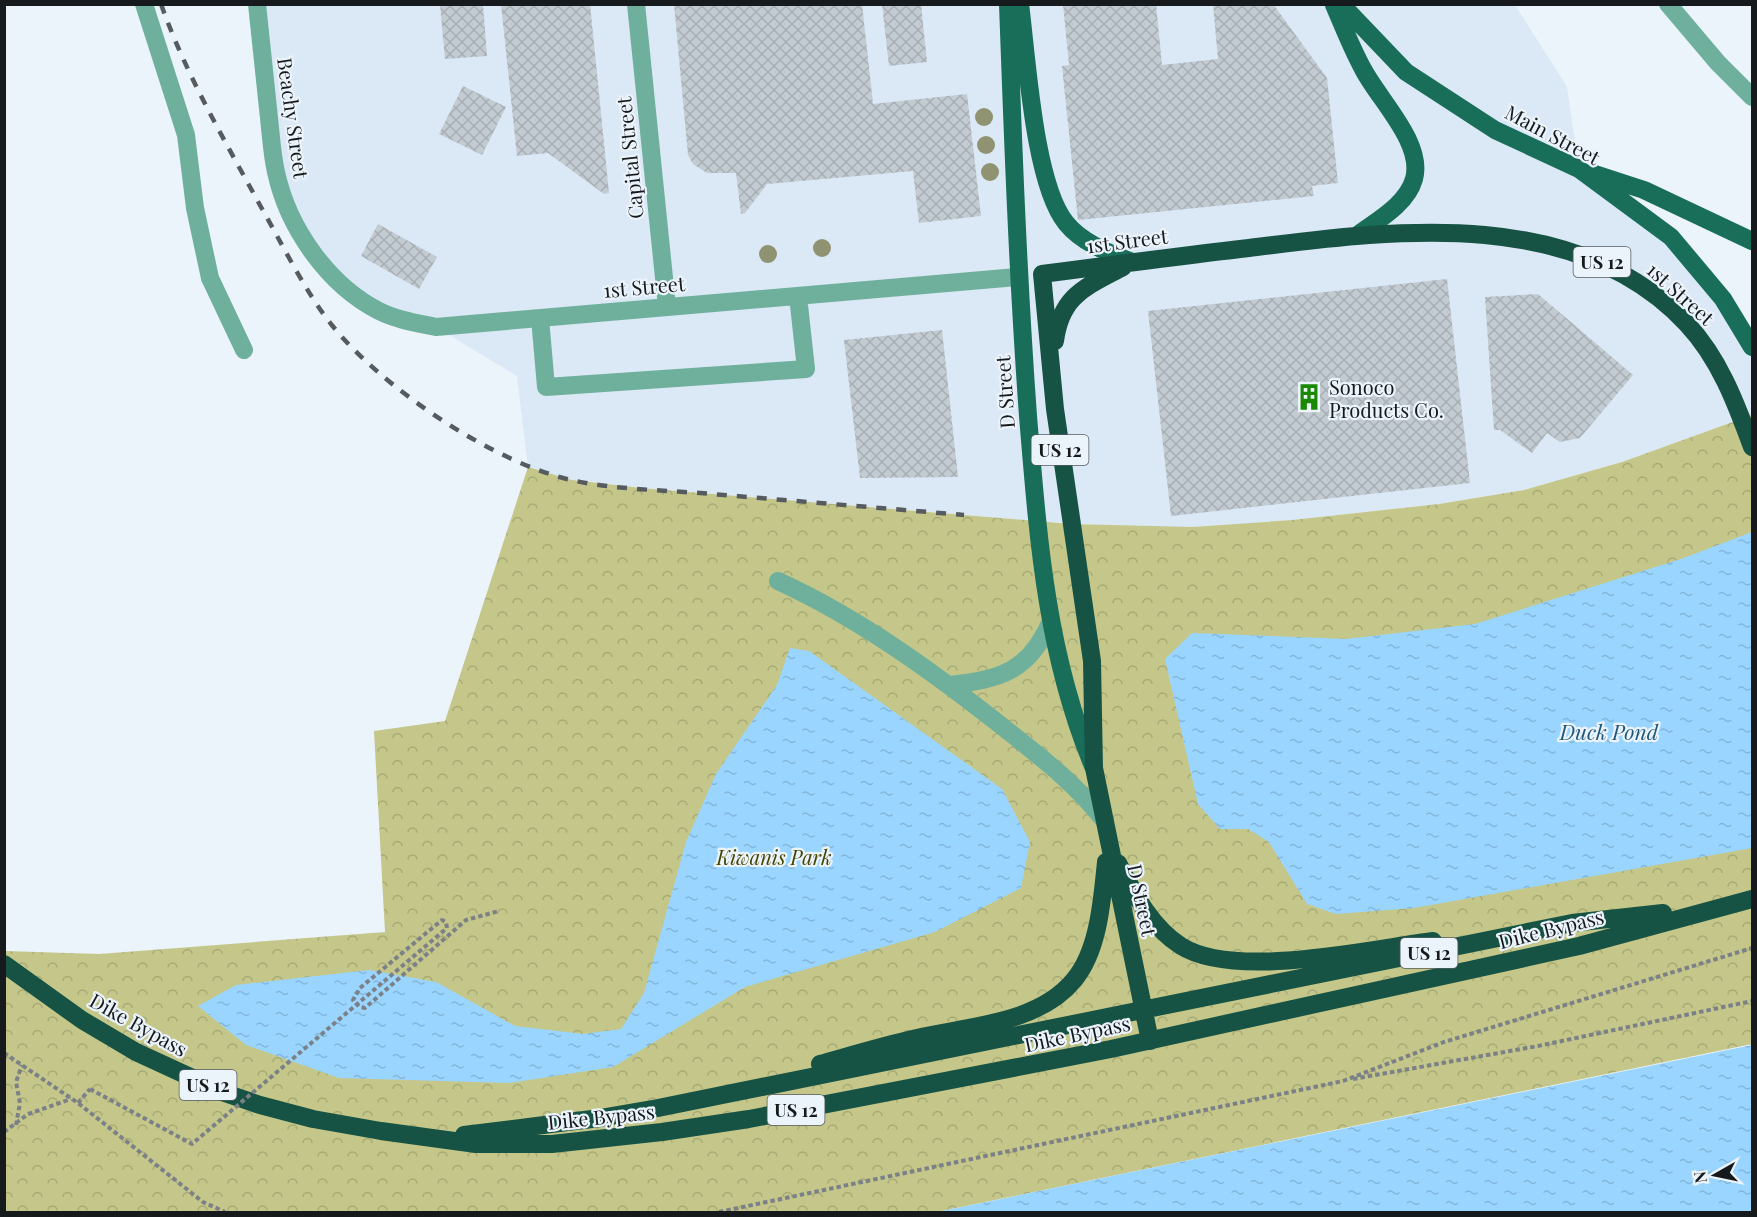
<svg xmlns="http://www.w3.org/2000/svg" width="1757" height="1217" viewBox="0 0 1757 1217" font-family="'Playfair Display',serif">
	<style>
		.built { fill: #dbe8f6 }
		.forest { fill: url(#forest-crowns) }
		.water { fill: url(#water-ripples) }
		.building { fill: url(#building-cross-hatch) }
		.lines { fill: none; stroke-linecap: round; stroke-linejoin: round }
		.path { stroke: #7c8187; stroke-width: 4; stroke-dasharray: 4.5 3; stroke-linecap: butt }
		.minor { stroke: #6eb09c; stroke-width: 18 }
		.major { stroke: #196e59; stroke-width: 18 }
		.highway { stroke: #175344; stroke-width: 18 }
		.rail { stroke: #565b5f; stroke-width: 4.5; stroke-dasharray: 10 10; stroke-linecap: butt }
		.path-bridge { stroke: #7c8187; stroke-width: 4; stroke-dasharray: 4.5 3; stroke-linecap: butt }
		.tree { fill: #8f9371 }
		.labels { text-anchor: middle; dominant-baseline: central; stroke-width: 4.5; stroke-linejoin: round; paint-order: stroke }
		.shield { fill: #ebf3fb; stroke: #575b60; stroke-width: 1.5 }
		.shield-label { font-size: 18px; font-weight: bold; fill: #171a1d }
		.street-label { font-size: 20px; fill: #171a1d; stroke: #ebf3fb }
		.poi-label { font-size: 20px; fill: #171a1d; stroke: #ebf3fb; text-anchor: start }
		.park-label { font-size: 20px; font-style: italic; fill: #434400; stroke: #ebf3fb }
		.water-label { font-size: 21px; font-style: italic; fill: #1f587a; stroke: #ebf3fb }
	</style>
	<defs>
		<pattern id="forest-crowns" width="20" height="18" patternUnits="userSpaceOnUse" patternTransform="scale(1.5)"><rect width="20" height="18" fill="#c4c789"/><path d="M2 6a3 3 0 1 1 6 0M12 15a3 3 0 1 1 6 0" fill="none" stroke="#a8aa76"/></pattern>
		<pattern id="water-ripples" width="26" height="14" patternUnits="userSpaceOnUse" patternTransform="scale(1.5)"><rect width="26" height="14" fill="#99d5ff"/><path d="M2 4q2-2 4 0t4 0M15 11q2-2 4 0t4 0" fill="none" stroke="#83b6da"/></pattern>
		<pattern id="building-cross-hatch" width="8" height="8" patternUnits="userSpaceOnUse" patternTransform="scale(1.5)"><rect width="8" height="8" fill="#c3cbd2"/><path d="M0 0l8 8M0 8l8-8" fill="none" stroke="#a7aeb4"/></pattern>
	</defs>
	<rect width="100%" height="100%" fill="#ebf3fb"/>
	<!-- built -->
	<path class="built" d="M257,5H1515L1567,87L1579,169L1671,237L1752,347V415L1622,462L1524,490L1439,504L1292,520L1192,527H1133L1037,521L641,488L572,480L528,467L517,376L436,327L346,291L284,201Z"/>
	<!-- forest -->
	<path class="forest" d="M1752,415V1044L937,1212H5V951L99,954L385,932L374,731L445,721L528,467L572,480L641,488L1072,524L1192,527L1292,520L1439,504L1524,490L1622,462Z"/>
	<!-- water -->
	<path class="water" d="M1752,532V848L1414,908L1336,914L1307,904L1269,842L1248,829H1220L1198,804L1165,659L1192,633L1346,639L1475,624L1681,559Z
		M790,648L809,651L1002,789L1030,842L1021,888L935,932L745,987L613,1067L509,1083L339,1078L246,1045L198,1006L236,985L369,970L436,982L515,1026L583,1034L621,1029L644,993L686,842L716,774L777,685Z
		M1752,1045V1212H937Z"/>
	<!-- building -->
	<path class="building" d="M501,4H590L609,193L604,194L548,153L517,156Z
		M674,4H862L873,104L967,94L981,216L919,223L913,171L767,184L745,213L741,214L736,173H707L693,164L688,155Z
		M882,4H921L927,62L889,66Z
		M1063,4H1156L1162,65L1218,59L1213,4H1273L1327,78L1338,183L1312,186L1314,196L1078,220L1062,66L1069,65Z
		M440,5H483L487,56L445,59Z
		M463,86L506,107L482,155L439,134Z
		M378,224L437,257L419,289L361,256Z
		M1447,279L1470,483L1171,516L1148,311Z
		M1538,294L1633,375L1580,438L1560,442L1547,433L1532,453L1500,430H1494L1485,297Z
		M942,330L958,477L860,478L844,340Z"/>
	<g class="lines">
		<!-- path -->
		<path class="path" d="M447,928L446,922L442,920L360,988L353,1000L360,1007L365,1008L466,920L499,911
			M4,1053L78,1103L203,1202L225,1212
			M1353,1079L1538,1046L1752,1001
			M78,1103L90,1089
			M16,1125L20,1103L16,1082L22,1065
			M4,1132L28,1114L71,1099
			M719,1212L1343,1081L1444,1042L1752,948"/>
		<!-- minor -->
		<path class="minor" d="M144,4L186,135L195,208L210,278L244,350
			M257,4C261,42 265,80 269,118C271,136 272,155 276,172C288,228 328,285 379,311C397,320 417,323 436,327L1017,277
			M636,4L667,307
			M1668,4L1718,63L1752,97
			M540,318L546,387L806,369L798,296
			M778,581C859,618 933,672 1003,727C1039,756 1074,782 1103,819
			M950,685C1002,679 1029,671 1051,621"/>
		<!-- major -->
		<path class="major" d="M1008,4C1013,142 1018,279 1028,416C1038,537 1046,653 1093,766
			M1020,4C1027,57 1034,184 1066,223C1082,243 1109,253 1132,262
			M1341,4L1406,72L1495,130L1579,169L1671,237L1723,299L1752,347
			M1334,5C1343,26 1352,49 1363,69C1379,100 1424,143 1414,179C1407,204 1378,220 1359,234
			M1595,174L1644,190L1752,241"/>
		<!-- highway -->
		<path class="highway" d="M1055,341C1061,295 1086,287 1123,267
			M1118,863C1134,893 1151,927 1181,946C1235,980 1370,949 1433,941
			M4,964L82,1020L136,1052L225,1093L260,1105L313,1119L381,1131L476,1144H552L662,1132L749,1119L1111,1049L1579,946L1752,899
			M1150,1041L1094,768L1092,661L1055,409L1042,274C1111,265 1180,256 1249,248C1394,230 1576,205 1687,324C1719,358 1736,403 1752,447
			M820,1064C852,1055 885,1045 917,1038C968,1026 1038,1024 1074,980C1099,950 1102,900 1106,862
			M464,1135L600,1118L658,1108L1572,923L1663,913"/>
		<!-- rail -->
		<path class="rail" d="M161,4C186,75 225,141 261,207C281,242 306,293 331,324C381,387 492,462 571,480C616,490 666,490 712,494C796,501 880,508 964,515"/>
		<!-- path-bridge -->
		<path class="path-bridge" d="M90,1089L192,1144L447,928"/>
	</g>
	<!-- trees -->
	<g class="tree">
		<circle cx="984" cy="117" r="9"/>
		<circle cx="986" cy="145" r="9"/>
		<circle cx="990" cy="172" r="9"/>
		<circle cx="822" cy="248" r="9"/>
		<circle cx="768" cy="254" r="9"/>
	</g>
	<!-- icons -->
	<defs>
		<symbol id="building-bare" viewBox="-9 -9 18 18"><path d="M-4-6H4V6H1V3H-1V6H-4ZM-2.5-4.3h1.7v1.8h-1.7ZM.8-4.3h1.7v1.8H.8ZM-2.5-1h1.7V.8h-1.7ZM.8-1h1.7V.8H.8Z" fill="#1a8803" stroke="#ebf3fb" stroke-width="2.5" paint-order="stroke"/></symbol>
	</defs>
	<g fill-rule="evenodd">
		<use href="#building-bare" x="1290" y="378" width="38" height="38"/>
	</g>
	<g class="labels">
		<!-- shield labels -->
		<g class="shield">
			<rect x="1573.5" y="247" width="57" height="30" rx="4.5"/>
			<rect x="1031.5" y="435" width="57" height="30" rx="4.5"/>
			<rect x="1400.5" y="938" width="57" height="30" rx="4.5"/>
			<rect x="179.5" y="1070" width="57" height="30" rx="4.5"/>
			<rect x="767.5" y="1095" width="57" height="30" rx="4.5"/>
		</g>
		<g class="shield-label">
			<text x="1602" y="262">US 12</text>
			<text x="1060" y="450">US 12</text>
			<text x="1429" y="953">US 12</text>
			<text x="208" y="1085">US 12</text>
			<text x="796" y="1110">US 12</text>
		</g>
		<!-- street labels -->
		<g class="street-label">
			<text transform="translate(294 118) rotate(82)">Beachy Street</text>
			<text transform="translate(1553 134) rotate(28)">Main Street</text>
			<text transform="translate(629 158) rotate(-96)">Capital Street</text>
			<text transform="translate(1127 240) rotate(-7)">1st Street</text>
			<text transform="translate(644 286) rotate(-5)">1st Street</text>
			<text transform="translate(1681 293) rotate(42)">1st Street</text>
			<text transform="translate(1004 392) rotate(-94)">D Street</text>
			<text transform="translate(1143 900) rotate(78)">D Street</text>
			<text transform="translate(1551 928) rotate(-14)">Dike Bypass</text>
			<text transform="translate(139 1024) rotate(29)">Dike Bypass</text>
			<text transform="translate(1077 1033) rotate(-12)">Dike Bypass</text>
			<text transform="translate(601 1116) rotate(-6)">Dike Bypass</text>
		</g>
		<!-- poi labels -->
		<g class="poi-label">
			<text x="1329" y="386">Sonoco<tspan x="1329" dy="23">Products Co.</tspan></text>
		</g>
		<!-- park labels -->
		<g class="park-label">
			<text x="774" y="856">Kiwanis Park</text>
		</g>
		<!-- water labels -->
		<g class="water-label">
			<text x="1609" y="731">Duck Pond</text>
		</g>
	</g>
	<!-- border -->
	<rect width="1757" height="1217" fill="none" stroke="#171a1d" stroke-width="12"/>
	<!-- north arrow -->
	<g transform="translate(1715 1175) rotate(261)" stroke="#ebf3fb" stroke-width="4.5" paint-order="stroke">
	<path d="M0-4.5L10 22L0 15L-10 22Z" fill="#171a1d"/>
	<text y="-9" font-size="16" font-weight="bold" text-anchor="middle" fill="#171a1d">N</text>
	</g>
</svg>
